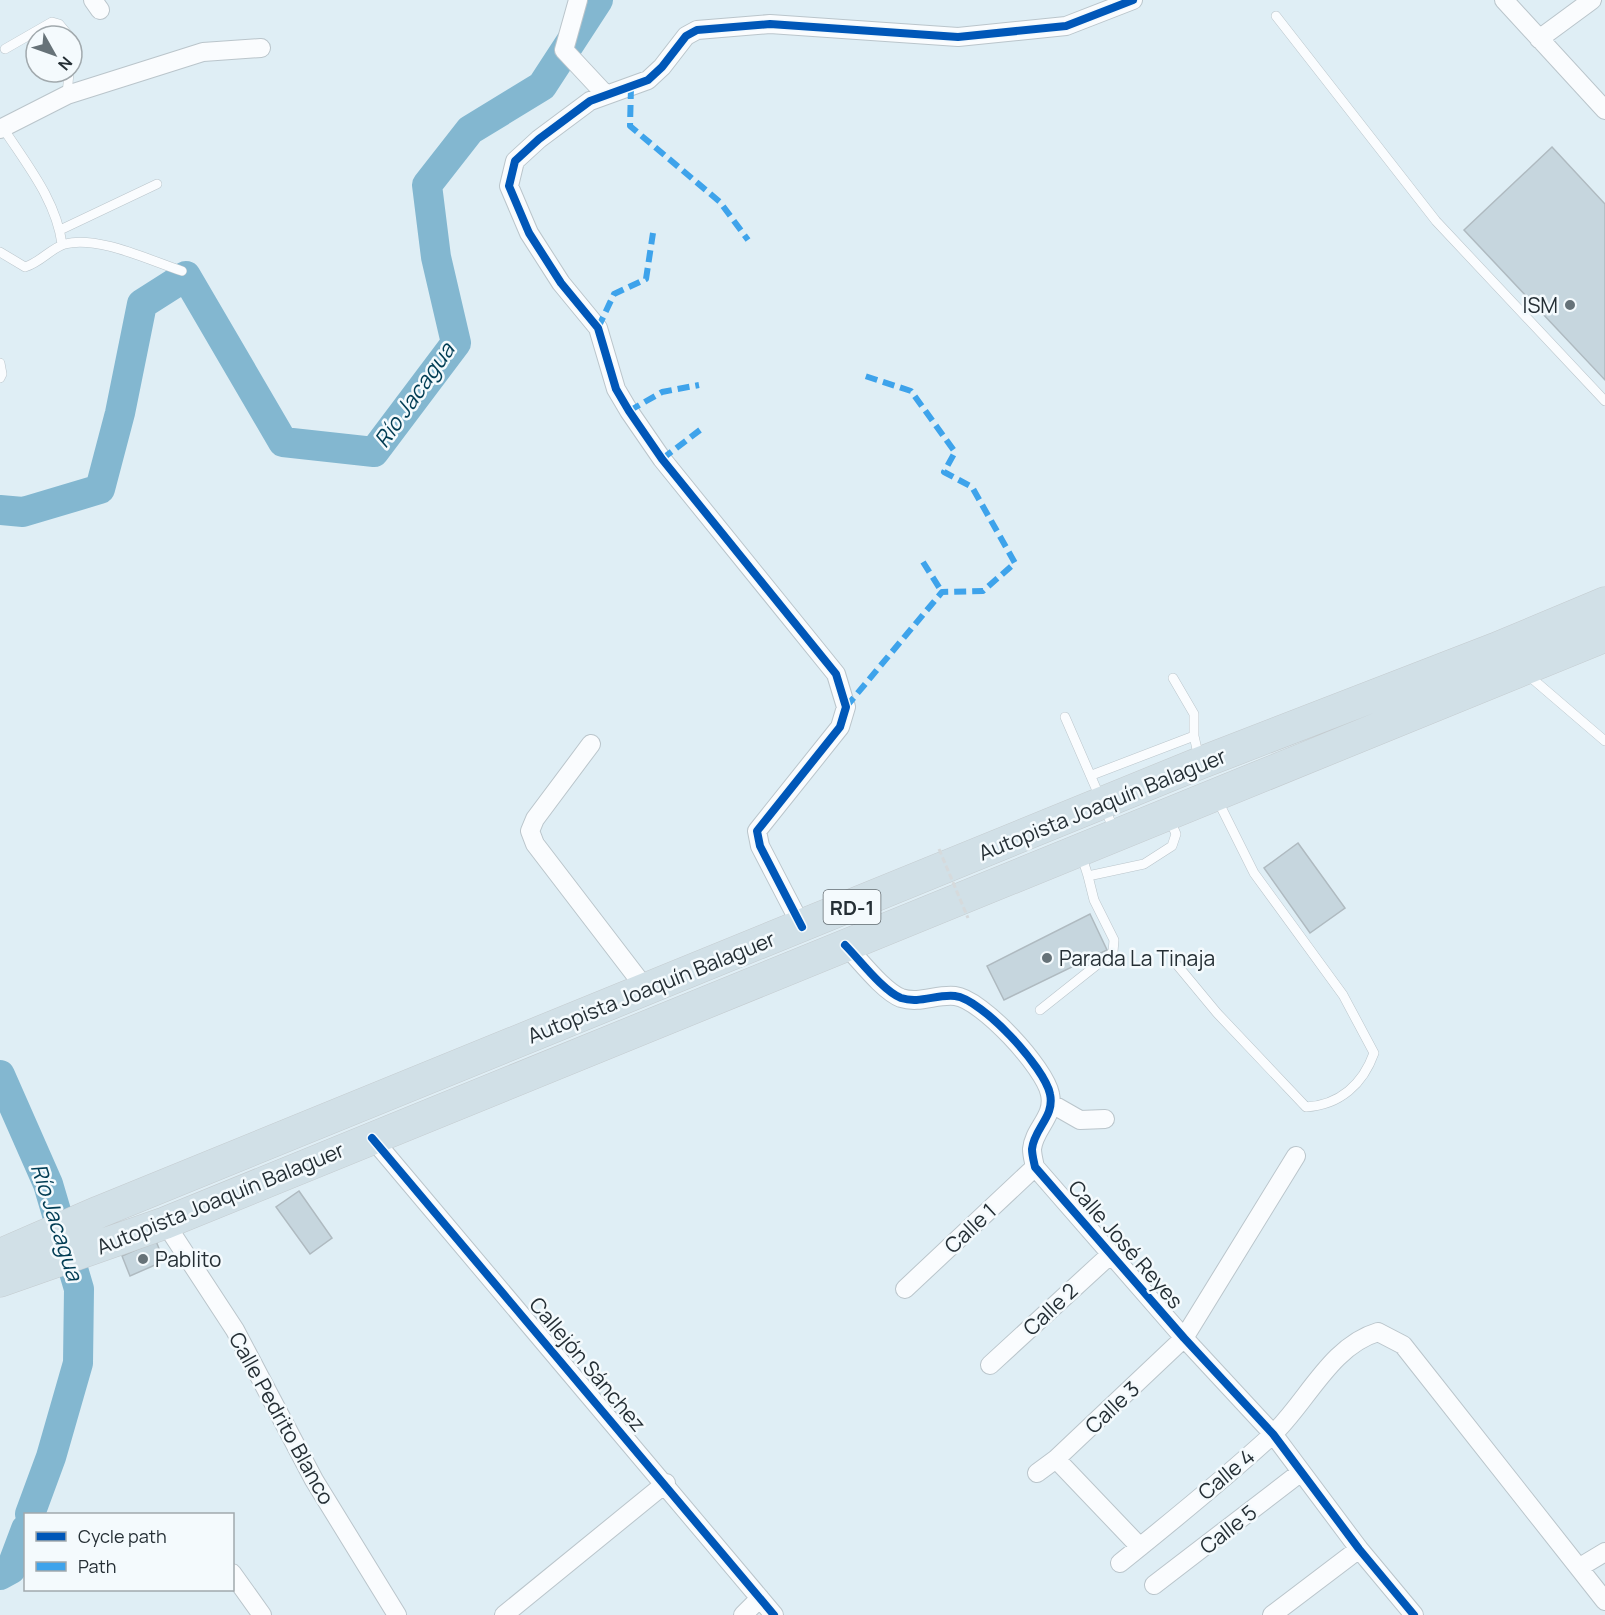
<svg xmlns="http://www.w3.org/2000/svg" width="1605" height="1615" viewBox="0 0 1605 1615" font-family="Manrope,sans-serif">
	<style>
		.lines { fill: none; stroke-linecap: round; stroke-linejoin: round }
		.river { stroke: #83b7d0; stroke-width: 30 }
		.building { fill: #c6d6de; stroke: #afbac0; stroke-width: 1.5 }
		.lane-casing { stroke: #bac5cb; stroke-width: 10 }
		.street-casing { stroke: #bac5cb; stroke-width: 20 }
		.highway-casing { stroke: #c4cbcf; stroke-width: 33 }
		.lane { stroke: #fafcfe; stroke-width: 9 }
		.street { stroke: #fafcfe; stroke-width: 18 }
		.highway { stroke: #d1e0e7; stroke-width: 32 }
		.path-bridge { stroke: #d6dadc; stroke-width: 3; stroke-dasharray: 6 3; stroke-linecap: butt }
		.quiet { stroke: #3ea3eb; stroke-width: 6; stroke-dasharray: 12 6; stroke-linecap: butt }
		.cycleway-casing { stroke: #f4fafd; stroke-width: 11 }
		.cycleway { stroke: #0057b8; stroke-width: 8 }
		.poi-dot { fill: #667278; stroke: #f4fafd; stroke-width: 2 }
		.labels { text-anchor: middle; dominant-baseline: central; stroke-width: 5; stroke-linejoin: round; paint-order: stroke }
		.shield { fill: #f4fafd; stroke: #636c71; stroke-width: 1.5 }
		.shield-label { font-size: 20px; font-weight: bold; fill: #252f35 }
		.poi-label { font-size: 21px; fill: #252f35; stroke: #f4fafd; text-anchor: start }
		.street-label { font-size: 21px; fill: #252f35; stroke: #f4fafd }
		.water-label { font-size: 22px; font-style: italic; fill: #003c53; stroke: #f4fafd }
	</style>
	<rect width="100%" height="100%" fill="#dfeef5"/>
	<g class="lines">
		<!-- river -->
		<path class="river" d="M0,510L23,512L100,489L120,413L142,304L186,276L283,442L374,452L456,343L436,257L427,185L470,130L542,86L598,0
			M0,1075L48,1184L79,1289L78,1363L51,1457L30,1514
			M0,1575L11,1569L26,1529"/>
	</g>
	<!-- building -->
	<path class="building" d="M1552,147L1605,204V380L1464,230Z
		M1298,843L1345,908L1310,933L1264,868Z
		M1090,914L1107,950L1004,1000L987,966Z
		M299,1191L332,1238L310,1254L276,1207Z
		M156,1241L164,1261L130,1276L122,1256Z"/>
	<g class="lines">
		<defs>
			<path id="lane" d="M1276,16L1436,221L1605,401
				M72,42V63
				M5,49L52,22L59,24L69,36
				M67,95L69,72
				M3,128C27,165 56,200 62,244
				M60,230L157,184
				M0,252L25,267C41,262 51,248 65,244C97,235 151,261 182,271
				M0,363L2,374L0,378
				M1528,675L1605,741
				M1173,678L1194,714V736L1199,758
				M1065,717L1115,832
				M1092,775L1194,736
				M1081,854L1088,876L1144,864L1172,846L1176,834L1170,820
				M1178,966L1217,1013L1306,1107C1340,1105 1363,1084 1374,1053L1343,995L1254,873L1217,799
				M1040,1010L1113,952L1114,940L1094,900L1088,876"/>
			<path id="street" d="M93,0L100,10
				M578,0L564,50L606,95
				M1504,0L1605,110
				M1539,39L1592,0
				M0,129L67,95L203,52L261,48
				M591,744L535,819L530,831L535,844L646,989
				M802,927L760,846L757,831L840,727L846,707L836,674L662,459L629,411L616,389L598,328L561,283L529,233L509,186L515,161L539,139L590,101L648,80L662,67L686,36L697,30L770,24L958,37L1066,26L1133,0
				M845,945C859,959 883,991 901,998C920,1004 936,994 955,996C982,999 1045,1068 1050,1094C1055,1117 1034,1128 1032,1149C1032,1155 1034,1162 1035,1167L1184,1338L1273,1434L1359,1549L1414,1615
				M1052,1104L1080,1120L1105,1119
				M372,1138L774,1615
				M165,1223L235,1330L314,1480L397,1615
				M905,1289L1035,1167
				M990,1365L1111,1254
				M1056,1459L1140,1547
				M1037,1473L1056,1459L1184,1338L1296,1156
				M1120,1563C1171,1522 1223,1480 1271,1436C1306,1404 1330,1346 1378,1332L1403,1345L1605,1601
				M1580,1567L1605,1552
				M232,1573L262,1615
				M1154,1585L1301,1472
				M504,1615L666,1483
				M743,1615L760,1598
				M1272,1615L1359,1549"/>
			<path id="highway" d="M0,1255L99,1212L1200,763L1495,649L1605,603
				M0,1281L165,1223L1605,636"/>
		</defs>
		<!-- lane casing -->
		<use href="#lane" class="lane-casing"/>
		<!-- street casing -->
		<use href="#street" class="street-casing"/>
		<!-- highway casing -->
		<use href="#highway" class="highway-casing"/>
		<!-- lane -->
		<use href="#lane" class="lane"/>
		<!-- street -->
		<use href="#street" class="street"/>
		<!-- highway -->
		<use href="#highway" class="highway"/>
		<!-- path-bridge -->
		<path class="path-bridge" d="M939,849L968,918"/>
		<!-- quiet -->
		<path class="quiet" d="M631,87L630,126L720,202L748,240
			M598,328L614,294L646,279L653,233
			M629,411L662,392L699,385
			M662,459L700,430
			M923,562L942,592
			M846,707L942,592L983,591L1015,563L972,487L944,472L955,452L911,391L865,376"/>
		<defs>
			<path id="cycleway" d="M802,927L760,846L757,831L840,727L846,707L836,674L662,459L629,411L616,389L598,328L561,283L529,233L509,186L515,161L539,139L590,101L648,80L662,67L686,36L697,30L770,24L958,37L1066,26L1133,0
				M845,945C859,959 883,991 901,998C920,1004 936,994 955,996C982,999 1045,1068 1050,1094C1055,1117 1034,1128 1032,1149C1032,1155 1034,1162 1035,1167L1184,1338L1273,1434L1359,1549L1414,1615
				M372,1138L774,1615"/>
		</defs>
		<!-- cycleway casing -->
		<use href="#cycleway" class="cycleway-casing"/>
		<!-- cycleway -->
		<use href="#cycleway" class="cycleway"/>
	</g>
	<!-- markers -->
	<g class="poi-dot">
		<circle cx="1570" cy="305" r="6"/>
		<circle cx="1047" cy="958" r="6"/>
		<circle cx="143" cy="1259" r="6"/>
	</g>
	<g class="labels">
		<!-- shield labels -->
		<rect class="shield" x="823.5" y="890" width="57" height="34" rx="4.5"/>
		<g class="shield-label">
			<text x="852" y="907">RD-1</text>
		</g>
		<!-- poi labels -->
		<g class="poi-label">
			<text x="1558" y="305" text-anchor="end">ISM</text>
			<text x="1059" y="958">Parada La Tinaja</text>
			<text x="155" y="1259">Pablito</text>
		</g>
		<!-- street labels -->
		<g class="street-label">
			<text transform="translate(1102 804) rotate(-22)">Autopista Joaquín Balaguer</text>
			<text transform="translate(651 987) rotate(-22)">Autopista Joaquín Balaguer</text>
			<text transform="translate(220 1198) rotate(-22)">Autopista Joaquín Balaguer</text>
			<text transform="translate(970 1228) rotate(-43)">Calle 1</text>
			<text transform="translate(1126 1244) rotate(49)">Calle José Reyes</text>
			<text transform="translate(1050 1309) rotate(-43)">Calle 2</text>
			<text transform="translate(588 1364) rotate(50)">Callejón Sánchez</text>
			<text transform="translate(1112 1407) rotate(-43)">Calle 3</text>
			<text transform="translate(282 1418) rotate(61)">Calle Pedrito Blanco</text>
			<text transform="translate(1226 1474) rotate(-40)">Calle 4</text>
			<text transform="translate(1228 1529) rotate(-38)">Calle 5</text>
		</g>
		<!-- water labels -->
		<g class="water-label">
			<text transform="translate(414 395) rotate(-55)">Río Jacagua</text>
			<text transform="translate(57 1222) rotate(72)">Río Jacagua</text>
		</g>
	</g>
	<!-- legend -->
	<rect x="24" y="1513" width="210" height="78" fill="#f4fafd" stroke="#a1a9ad" stroke-width="1.5"/>
	<rect x="36" y="1532" width="30" height="9" fill="#0057b8" stroke="#a1a9ad" stroke-width="1.5"/>
	<text x="78" y="1543" font-size="18" fill="#252f35">Cycle path</text>
	<rect x="36" y="1562" width="30" height="9" fill="#3ea3eb" stroke="#a1a9ad" stroke-width="1.5"/>
	<text x="78" y="1573" font-size="18" fill="#252f35">Path</text>
	<!-- north arrow -->
	<g transform="translate(54 54) rotate(130)"><circle r="28" fill="#f4fafd" stroke="#a1a9ad" stroke-width="1.5"/>
	<path d="M0-4.5L10 22L0 15L-10 22Z" fill="#667278"/>
	<text y="-9" font-size="16" font-weight="bold" text-anchor="middle" fill="#252f35">N</text>
	</g>
</svg>
